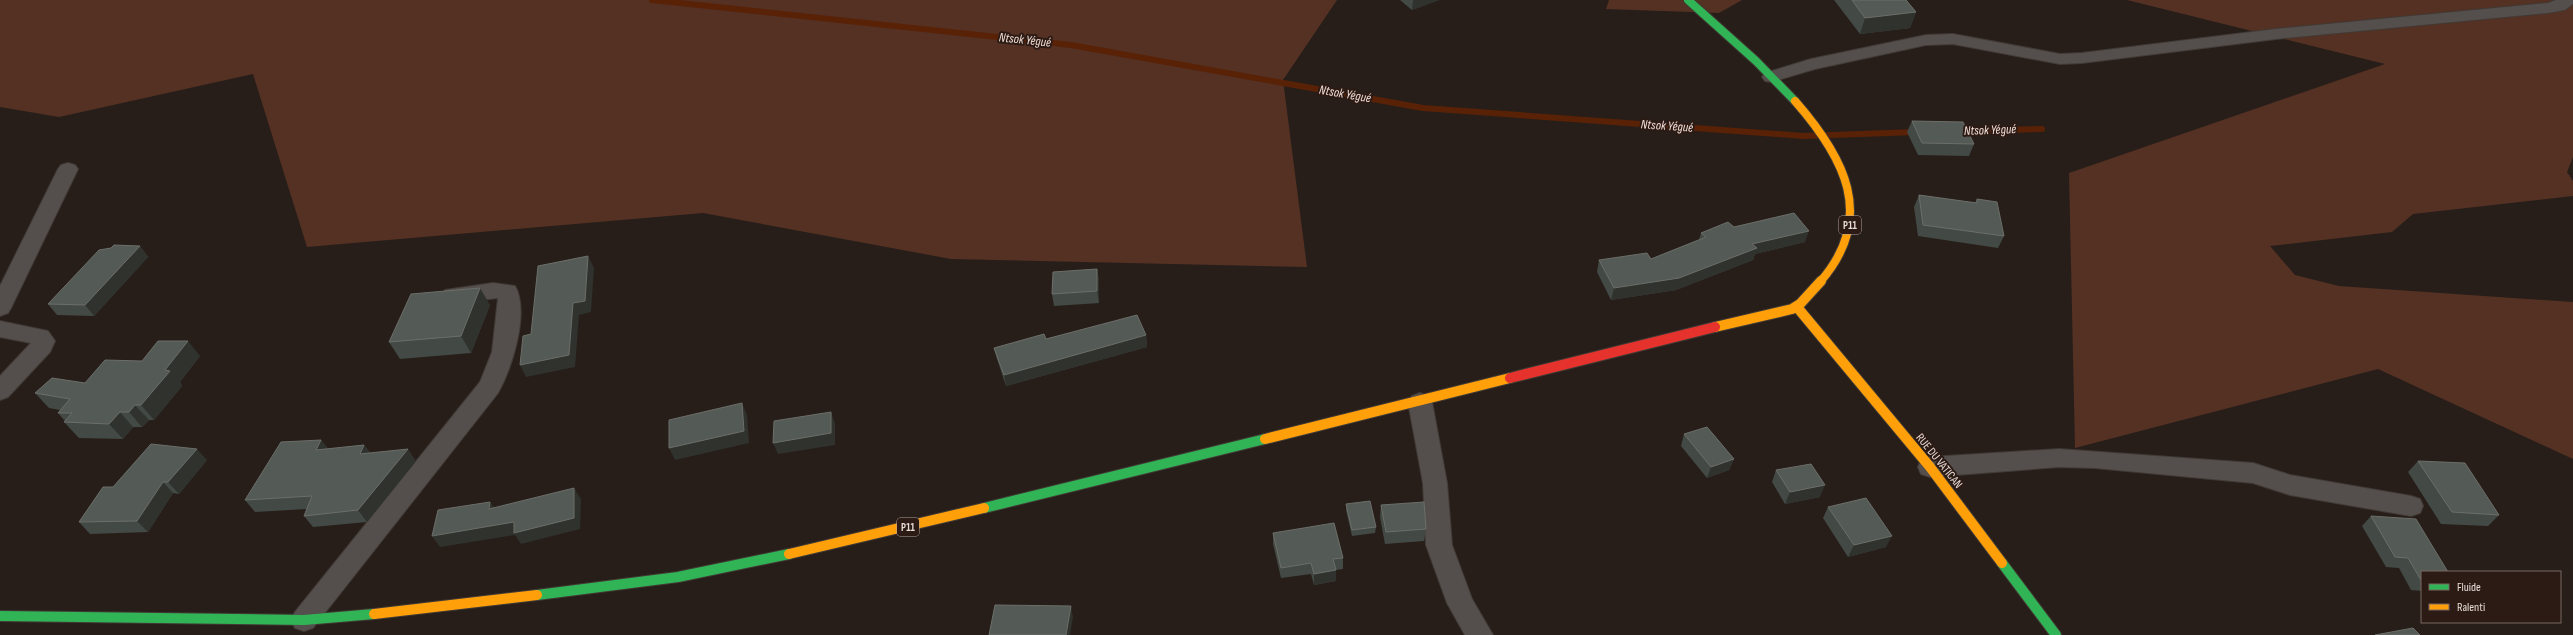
<svg xmlns="http://www.w3.org/2000/svg" width="2573" height="635" viewBox="0 0 2573 635" font-family="'Sofia Sans Condensed',sans-serif">
	<style>
		.green { fill: #543123 }
		.lines { fill: none; stroke-linecap: round; stroke-linejoin: round }
		.stream { stroke: #592206; stroke-width: 6 }
		.street-casing { stroke: #413a35; stroke-width: 2 }
		.fast-far1-casing { stroke: #413a35; stroke-width: 10 }
		.fast-casing { stroke: #413a35; stroke-width: 12 }
		.slow-far1-casing { stroke: #413a35; stroke-width: 10 }
		.slow-casing { stroke: #413a35; stroke-width: 12 }
		.jam-casing { stroke: #413a35; stroke-width: 12 }
		.street { fill: #544f4d; fill-rule: evenodd }
		.fast-far1 { stroke: #30b455; stroke-width: 8 }
		.fast { stroke: #30b455; stroke-width: 10 }
		.slow-far1 { stroke: #ff9f0a; stroke-width: 8 }
		.slow { stroke: #ff9f0a; stroke-width: 10 }
		.jam { stroke: #e5322d; stroke-width: 10 }
		.wall { fill: #434a45 }
		.shaded-wall { fill: #30322d }
		.building { fill: #545a55; stroke: #6c6e69 }
		.labels { text-anchor: middle; dominant-baseline: central; stroke-width: 4; stroke-linejoin: round; paint-order: stroke }
		.shield { fill: #2c1b15; stroke: #b0a39e; stroke-width: 1 }
		.shield-label { font-size: 11px; font-weight: bold; fill: #e9ddd8 }
		.street-label { font-size: 12px; fill: #e9ddd8; stroke: #2c1b15 }
		.water-label { font-size: 13px; font-style: italic; fill: #f4dfd7; stroke: #2c1b15 }
	</style>
	<rect width="100%" height="100%" fill="#271e1a"/>
	<!-- green -->
	<path class="green" d="M0,0H1337L1283,80L1307,267L951,259L703,213L307,247L253,74L59,117L0,107Z
		M1609,0H1742L1719,13L1606,9Z
		M2127,0H2573V157L2567,172L2573,181V196L2413,214L2392,232L2270,246L2295,275L2339,286L2573,302V459L2378,369L2075,448L2069,173L2385,64Z"/>
	<g class="lines">
		<!-- stream -->
		<path class="stream" d="M652,0L1071,45L1423,108L1804,136L1917,132
			M1959,131L2042,129"/>
		<defs>
			<path id="street" d="M2556,0H2573V4L2565,10L2548,13L2276,39L2082,63L2060,64L1953,44L1926,45L1815,69L1771,82L1765,81L1762,77L1765,73L1811,59L1926,35L1953,34L2060,54L2082,53L2276,29L2548,3Z
				M68,163L75,165L78,169L11,308L8,313L0,316V286L58,169L61,165Z
				M493,283L515,286C530,312 512,368 498,393L313,628L304,631L295,628L291,620L295,612L480,382L492,352L498,298L453,303L445,300L442,295L445,290Z
				M0,321L48,331L55,341L50,352L8,397L0,400V376L31,343L0,337Z
				M1420,393L1428,396L1432,402L1447,483L1452,545L1472,599L1493,635H1465L1447,603L1426,545L1423,483L1408,402L1412,396Z
				M2059,449L2253,463L2290,475L2411,496L2420,499L2423,506L2420,513L2411,516L2290,495L2253,483L2095,468L2059,467L1930,477L1921,474L1918,467L1921,460L1930,457Z"/>
			<path id="fast-far1" d="M1688,0L1756,61L1795,101"/>
			<path id="fast" d="M984,508L1265,439
				M2002,563L2056,635
				M537,595L678,577L789,554
				M0,616L304,620L374,614"/>
			<path id="slow-far1" d="M1795,101C1844,157 1877,217 1820,282"/>
			<path id="slow" d="M1797,307L1930,467L2002,563
				M1715,327L1792,309L1800,304L1821,281
				M1265,439L1510,378
				M789,554L984,508
				M374,614L537,595"/>
			<path id="jam" d="M1510,378L1715,327"/>
		</defs>
		<!-- street casing -->
		<use href="#street" class="street-casing"/>
		<!-- fast-far1 casing -->
		<use href="#fast-far1" class="fast-far1-casing"/>
		<!-- fast casing -->
		<use href="#fast" class="fast-casing"/>
		<!-- slow-far1 casing -->
		<use href="#slow-far1" class="slow-far1-casing"/>
		<!-- slow casing -->
		<use href="#slow" class="slow-casing"/>
		<!-- jam casing -->
		<use href="#jam" class="jam-casing"/>
		<!-- street -->
		<use href="#street" class="street"/>
		<!-- fast-far1 -->
		<use href="#fast-far1" class="fast-far1"/>
		<!-- fast -->
		<use href="#fast" class="fast"/>
		<!-- slow-far1 -->
		<use href="#slow-far1" class="slow-far1"/>
		<!-- slow -->
		<use href="#slow" class="slow"/>
		<!-- jam -->
		<use href="#jam" class="jam"/>
	</g>
	<!-- wall -->
	<path class="wall" d="M1400,0H1439L1412,10Z
		M1834,0H1906L1916,12L1910,28L1860,34Z
		M1912,121L1974,144L1969,156L1918,155L1907,132Z
		M1919,195L1975,203L1977,199L2004,236L1998,248L1918,236L1914,207Z
		M1734,227L1805,242L1755,254L1753,260L1676,290L1611,300L1597,272L1599,260L1651,259L1699,240L1701,233Z
		M140,246L148,257L94,316L57,315L48,304L111,248Z
		M1097,269L1099,281V303L1054,306L1052,294Z
		M490,305L471,353L400,359L389,342Z
		M1146,335L1147,347L1006,386L997,359L994,348L1046,339Z
		M200,356L180,382L182,386L154,420H149L142,427H133L123,439L79,438L64,422L65,421L58,413L60,410L49,408L35,393L85,383L142,361Z
		M1684,434L1734,459L1729,470L1707,478L1681,446Z
		M321,440L328,449L364,445L370,453L416,461L367,522L313,527L304,516L307,509L255,512L245,500Z
		M207,460L179,494L173,493L148,532L90,534L79,522L113,487Z
		M2418,461L2499,515L2488,526L2441,524L2408,472Z
		M1776,470L1820,497L1785,504L1772,482Z
		M1346,504L1376,527L1375,533L1352,536L1346,510Z
		M1381,505L1426,529L1424,541L1385,544L1380,517Z
		M1828,507L1886,547L1848,557L1823,518Z
		M2371,516L2422,572V591L2411,590L2399,568L2386,567L2362,526Z
		M1273,533L1343,558V569L1336,570V581L1314,585L1311,574L1281,578L1273,544Z"/>
	<!-- shaded-wall -->
	<path class="shaded-wall" d="M1413,0H1439L1412,10Z
		M1916,12L1910,28L1860,34L1865,18Z
		M1809,231L1805,242L1755,254L1753,260L1676,290L1611,300L1614,288L1752,244Z
		M140,246L148,257L94,316L85,305Z
		M588,256L594,268L591,312L579,315L575,367L526,377L520,365L573,303Z
		M1097,269L1099,281V303L1097,291Z
		M480,288L490,305L471,353L461,336Z
		M1146,335L1147,347L1006,386L1004,375Z
		M188,341L200,356L180,382L182,386L154,420L141,405L165,370Z
		M742,403L747,415L749,443L675,460L669,448Z
		M135,405L149,420L142,427L129,412Z
		M120,412L133,427L123,439L109,424Z
		M831,412L835,424V445L778,454L773,443Z
		M321,440L330,452L316,450Z
		M364,445L372,457L360,454Z
		M197,449L207,460L179,494L168,482Z
		M408,449L416,461L367,522L358,510Z
		M1734,459L1729,470L1707,478L1711,467Z
		M163,482L173,493L148,532L137,521Z
		M1825,485L1820,497L1785,504L1790,492Z
		M574,488L581,499L580,529L521,544L515,535L440,547L432,536L514,522Z
		M490,502L498,513L489,509Z
		M1892,536L1886,547L1848,557L1854,545Z
		M1336,570V581L1314,585V574Z
		M1071,606L1073,617L1070,635H1066Z"/>
	<!-- building -->
	<path class="building" d="M1852,0H1906L1916,12L1865,18Z
		M1912,121L1963,122L1974,144L1922,143Z
		M1919,195L1977,203V199L1997,202L2004,236L1923,225Z
		M1794,213L1809,231L1752,244L1757,248L1679,278L1614,288L1599,260L1647,253L1651,259L1706,237L1701,233L1728,222L1734,227Z
		M114,245L140,246L85,305L48,304L99,250L111,248Z
		M588,256L585,301L573,303L569,355L520,365L523,336L531,334L538,266Z
		M1097,269V291L1052,294L1053,272Z
		M480,288L461,336L389,342L411,294Z
		M1137,315L1146,335L1004,375L994,348L1044,334L1046,339Z
		M158,341H188L165,370L170,371L141,405H135L129,412H120L109,424L64,422L72,413H58L70,399L35,393L52,378L85,383L105,360L142,361Z
		M742,403L744,431L669,448V420Z
		M831,412V433L773,443L774,421Z
		M1707,427L1734,459L1711,467L1684,434Z
		M321,440L316,450L364,445L360,454L408,449L358,510L304,516L312,496L245,500L281,442Z
		M151,444L197,449L168,482H163L137,521L79,522L103,487H113Z
		M2418,461L2465,463L2499,515L2452,512Z
		M1811,464L1825,485L1790,492L1776,470Z
		M574,488V518L514,533V522L432,536L438,510L490,502L489,509Z
		M1866,498L1892,536L1854,545L1828,507Z
		M1370,501L1376,527L1352,530L1346,504Z
		M1424,502L1426,529L1386,532L1381,505Z
		M2371,516L2416,519L2448,572H2422V580H2421L2408,558L2395,557Z
		M1334,523L1343,558L1333,559L1336,570L1314,574L1311,563L1281,568L1273,533Z
		M995,605L1071,606L1066,635H989Z
		M2413,628L2420,635H2375Z"/>
	<g class="labels">
		<!-- shield labels -->
		<g class="shield">
			<rect x="1839" y="216" width="22" height="18" rx="3"/>
			<rect x="897" y="518" width="22" height="18" rx="3"/>
		</g>
		<g class="shield-label">
			<text x="1850" y="225">P11</text>
			<text x="908" y="527">P11</text>
		</g>
		<!-- street labels -->
		<g class="street-label">
			<text transform="translate(1939 461) rotate(51)">RUE DU VATICAN</text>
		</g>
		<!-- water labels -->
		<g class="water-label">
			<text transform="translate(1025 40) rotate(6)">Ntsok Yégué</text>
			<text transform="translate(1345 94) rotate(10)">Ntsok Yégué</text>
			<text transform="translate(1667 126) rotate(4)">Ntsok Yégué</text>
			<text transform="translate(1990 130) rotate(-2)">Ntsok Yégué</text>
		</g>
	</g>
	<!-- legend -->
	<rect x="2421" y="571" width="140" height="52" fill="#2c1b15" stroke="#786963"/>
	<rect x="2429" y="584" width="20" height="6" fill="#30b455" stroke="#786963"/>
	<text x="2457" y="591" font-size="12" fill="#e9ddd8">Fluide</text>
	<rect x="2429" y="604" width="20" height="6" fill="#ff9f0a" stroke="#786963"/>
	<text x="2457" y="611" font-size="12" fill="#e9ddd8">Ralenti</text>
</svg>
